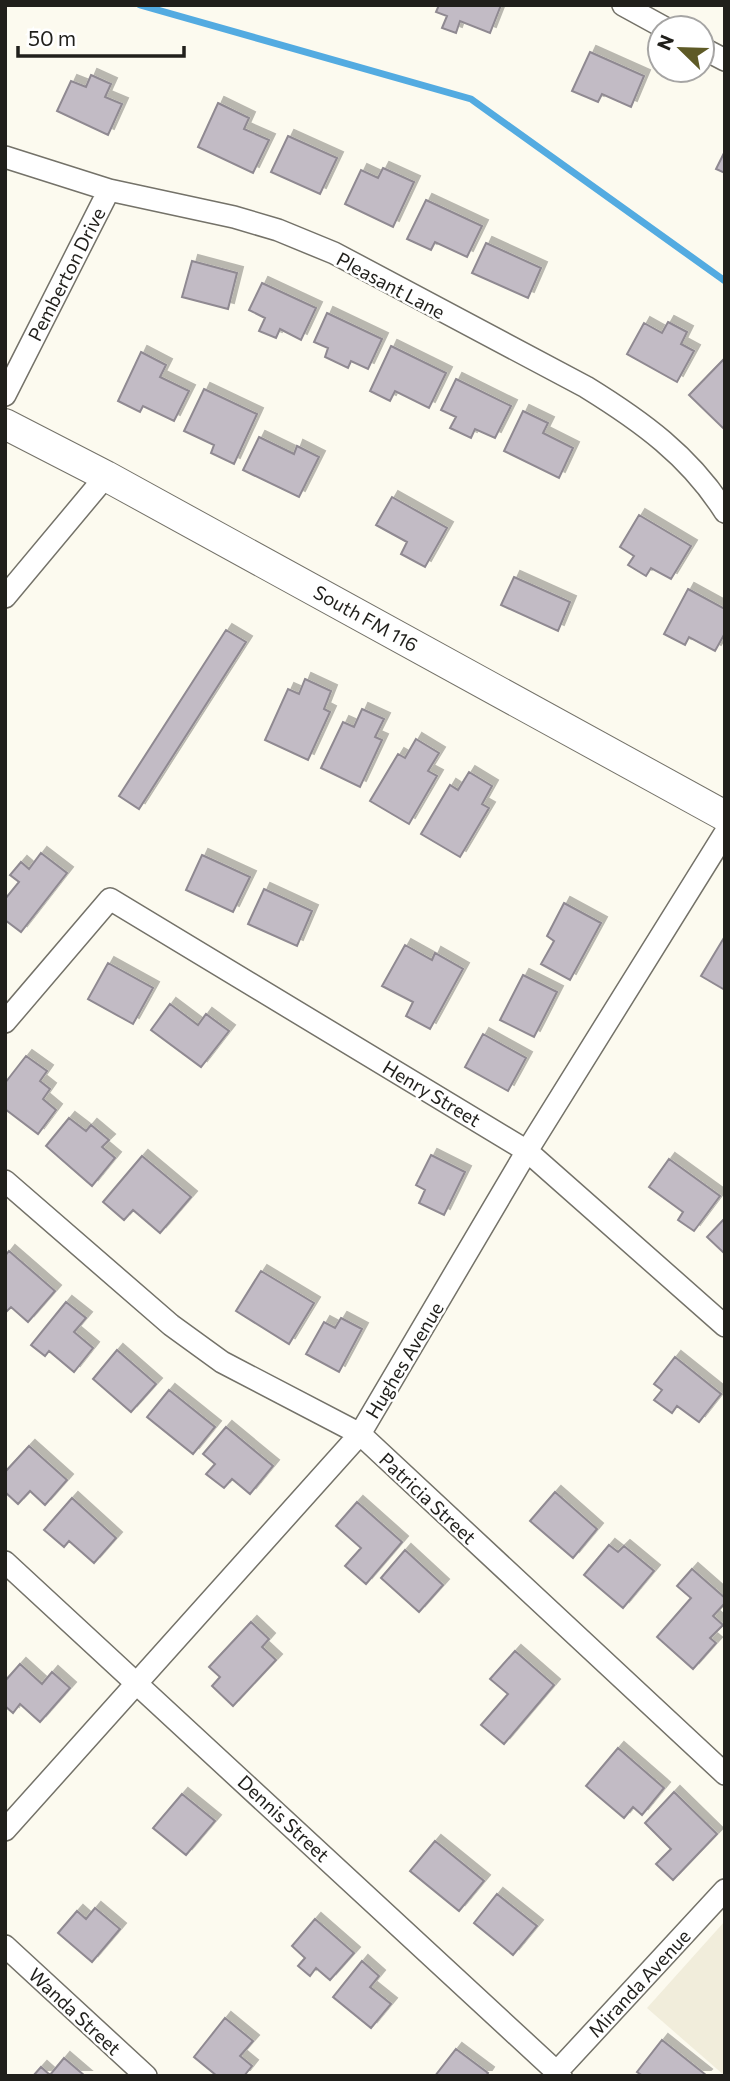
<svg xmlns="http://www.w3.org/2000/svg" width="730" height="2081" viewBox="0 0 730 2081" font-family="Commissioner,sans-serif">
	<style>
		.built { fill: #f1eddb }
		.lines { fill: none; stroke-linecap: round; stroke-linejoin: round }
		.stream { stroke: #53abe1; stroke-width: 7 }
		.building { fill: #c2bbc5; stroke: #8f8991; stroke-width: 2; filter: url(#shadow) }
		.street-casing { stroke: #747269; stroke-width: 24 }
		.secondary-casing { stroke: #747269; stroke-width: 32 }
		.street { stroke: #fff; stroke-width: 21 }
		.secondary { stroke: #fff; stroke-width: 30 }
		.labels { text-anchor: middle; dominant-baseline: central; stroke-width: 5; stroke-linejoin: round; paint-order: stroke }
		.street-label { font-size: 19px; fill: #201f1b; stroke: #fff }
	</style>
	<defs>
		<filter id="shadow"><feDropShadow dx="6" dy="-6" stdDeviation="0" flood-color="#0004"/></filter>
	</defs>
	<rect width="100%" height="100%" fill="#fcfaef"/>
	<!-- built -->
	<path class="built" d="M725,1921V2076L647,2008Z"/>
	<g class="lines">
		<!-- stream -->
		<path class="stream" d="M140,5L471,99L725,281"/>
	</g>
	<!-- building -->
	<path class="building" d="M439,5H501L490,33L460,21L456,33L442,28L447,16L436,12Z
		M590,52L644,76L631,107L602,94L598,102L572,91Z
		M91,75L111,84L105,97L122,104L108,135L57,111L71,81L86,87Z
		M218,103L249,118L244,129L269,140L253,173L198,147Z
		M288,136L337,158L320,194L271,172Z
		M725,151V173L716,169Z
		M383,168L414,182L393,227L345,204L361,170L378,178Z
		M426,200L482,226L467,257L435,242L431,250L407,239Z
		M486,243L541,268L528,298L472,273Z
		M192,261L237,273L228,309L182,297Z
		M262,283L316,308L301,340L280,329L276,338L259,331L265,318L249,310Z
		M327,313L382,339L368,369L351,361L348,368L325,357L328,348L314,342Z
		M668,322L687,332L681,344L694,351L677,382L627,354L644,323L662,333Z
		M391,346L446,373L429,408L395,391L390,401L370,391Z
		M141,352L166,365L160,377L189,391L174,421L143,406L140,412L118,401Z
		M723,360L725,362V430L689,395Z
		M456,379L511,406L495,438L475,429L471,438L450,428L456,417L441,410Z
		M204,389L257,414L234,464L211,453L214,445L184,431Z
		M523,411L548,423L543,433L573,448L559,478L504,451Z
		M259,437L294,454L297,446L319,457L299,497L243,470Z
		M392,497L447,528L425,567L401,554L407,542L376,525Z
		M639,515L691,546L671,579L651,568L646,576L628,565L634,556L620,547Z
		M514,577L570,602L558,631L501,605Z
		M688,589L725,609V633L715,651L689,637L685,645L664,634Z
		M226,630L246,642L139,809L119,796Z
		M305,679L331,691L324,709L330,712L308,760L265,740L288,689L299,694Z
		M362,709L384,719L375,737L382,740L360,787L321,768L343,722L354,727Z
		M416,739L439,753L428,771L437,776L409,824L370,801L398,754L405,758Z
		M469,772L492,786L482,804L489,808L460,857L421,834L450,785L458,790Z
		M41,853L67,873L21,932L5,920V899L19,882L10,875L21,862L29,869Z
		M202,855L250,877L233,912L186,890Z
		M264,889L312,911L297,946L248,924Z
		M564,903L601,923L570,980L541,964L554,941L547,936Z
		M725,936V990L701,976Z
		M405,945L432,960L435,953L463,969L430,1029L406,1016L413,1002L382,986Z
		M108,963L153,988L133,1024L88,999Z
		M523,975L557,992L534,1037L500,1020Z
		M170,1004L198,1025L206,1014L229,1031L201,1067L151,1030Z
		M483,1034L526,1058L508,1091L465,1067Z
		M26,1056L47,1071L40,1081L50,1089L43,1099L56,1110L38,1134L5,1109V1083Z
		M69,1118L86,1131L91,1125L109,1140L102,1147L115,1158L92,1186L46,1146Z
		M431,1155L465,1172L444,1215L419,1203L425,1190L416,1185Z
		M142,1156L191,1197L160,1233L133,1210L124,1220L103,1202Z
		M669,1159L720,1196L694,1231L678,1220L683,1212L649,1187Z
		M725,1218V1254L707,1237Z
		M9,1251L55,1291L28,1322L11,1307L5,1313V1256Z
		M261,1271L314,1303L289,1344L236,1311Z
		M66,1302L86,1318L74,1332L93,1348L74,1372L49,1351L45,1356L31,1345Z
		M341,1318L362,1329L339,1372L306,1354L324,1322L335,1328Z
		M117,1350L156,1384L131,1412L93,1379Z
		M675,1357L721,1394L699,1422L677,1406L672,1413L654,1400L662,1390L654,1384Z
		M169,1390L215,1427L193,1454L147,1417Z
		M226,1427L273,1466L250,1494L232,1479L224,1488L206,1474L215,1464L203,1454Z
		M29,1446L67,1480L45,1505L30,1491L18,1504L5,1492V1472Z
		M555,1492L597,1529L573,1558L530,1521Z
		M72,1498L116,1538L94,1563L69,1541L64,1547L44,1530Z
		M357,1502L402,1542L366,1584L345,1566L361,1548L336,1526Z
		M609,1545L618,1552L624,1546L654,1571L623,1608L584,1575Z
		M405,1550L443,1585L419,1612L381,1578Z
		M692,1569L725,1598V1603L713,1616L723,1625L710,1638L716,1643L693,1669L657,1637L691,1598L677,1586Z
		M251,1622L269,1639L262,1647L276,1660L233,1706L212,1686L220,1677L209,1667Z
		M515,1651L554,1685L504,1744L481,1725L508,1694L490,1679Z
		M20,1664L42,1684L52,1672L70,1688L40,1722L20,1704L13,1713L5,1706V1681Z
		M618,1748L664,1788L642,1815L633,1807L624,1818L586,1786Z
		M674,1792L717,1834L673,1880L656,1864L671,1849L645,1823Z
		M182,1794L215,1821L186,1855L153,1828Z
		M435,1841L484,1881L459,1911L410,1871Z
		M497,1894L537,1926L513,1955L474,1923Z
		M95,1908L120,1929L92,1962L58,1933L77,1911L86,1919Z
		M315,1919L354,1953L330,1980L316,1968L310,1976L298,1966L305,1958L292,1946Z
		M362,1961L379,1976L370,1987L391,2004L371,2028L333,1997Z
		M225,2018L253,2041L240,2056L252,2066L244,2076H217L194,2057Z
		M662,2040L706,2075L705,2076H643L637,2072Z
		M456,2049L488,2073L486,2076H435Z
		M64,2058L85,2076H33L41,2067L50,2075Z"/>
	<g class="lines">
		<defs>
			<path id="street" d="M623,5L665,28
				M702,48L725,60
				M5,157L109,190L234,217L278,230L334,253L586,387C641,421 690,456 725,512
				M5,395L109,190
				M5,597L106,476
				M5,1022L110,899L527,1151L725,1326
				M5,1181L171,1325L222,1362L360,1434L725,1774
				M5,1562L561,2076
				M5,1830L360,1434L527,1151L725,833
				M5,1946L146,2076
				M553,2076L725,1890"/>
			<path id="secondary" d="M5,424L106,476L725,816"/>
		</defs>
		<!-- street casing -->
		<use href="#street" class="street-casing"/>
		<!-- secondary casing -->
		<use href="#secondary" class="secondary-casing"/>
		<!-- street -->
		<use href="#street" class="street"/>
		<!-- secondary -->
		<use href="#secondary" class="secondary"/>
	</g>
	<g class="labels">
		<!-- street labels -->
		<g class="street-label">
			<text transform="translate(66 274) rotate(-63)">Pemberton Drive</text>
			<text transform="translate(391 285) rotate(28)">Pleasant Lane</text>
			<text transform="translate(366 618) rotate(29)">South FM 116</text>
			<text transform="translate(432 1093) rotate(31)">Henry Street</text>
			<text transform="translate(404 1360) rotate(-59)">Hughes Avenue</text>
			<text transform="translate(428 1498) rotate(43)">Patricia Street</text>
			<text transform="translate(284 1818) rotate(43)">Dennis Street</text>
			<text transform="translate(639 1983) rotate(-47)">Miranda Avenue</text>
			<text transform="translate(75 2011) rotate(43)">Wanda Street</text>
		</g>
	</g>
	<!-- border -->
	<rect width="730" height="2081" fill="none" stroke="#201f1b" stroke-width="14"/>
	<!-- north arrow -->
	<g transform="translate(681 49) rotate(293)"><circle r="33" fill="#ffffff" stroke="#a6a5a4" stroke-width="2"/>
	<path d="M0-5L12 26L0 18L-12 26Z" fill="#5e5a26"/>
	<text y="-10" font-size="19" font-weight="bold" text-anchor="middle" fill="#201f1b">N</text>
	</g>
	<!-- scale -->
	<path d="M18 46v10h166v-10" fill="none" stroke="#201f1b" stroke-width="3.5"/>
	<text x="28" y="46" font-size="21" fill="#201f1b" stroke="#ffffff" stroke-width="5" paint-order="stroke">50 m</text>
</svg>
